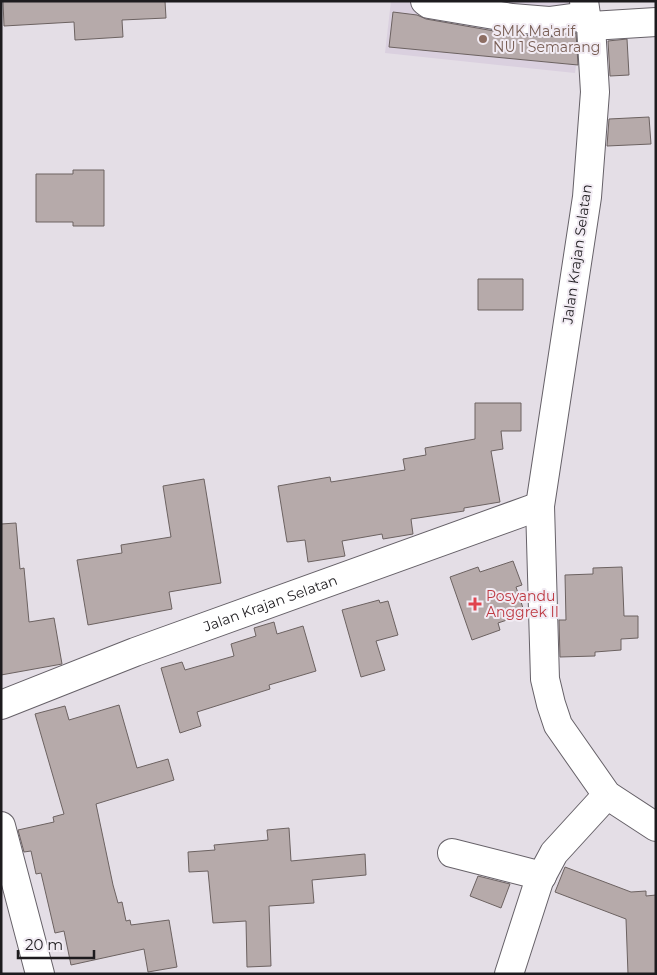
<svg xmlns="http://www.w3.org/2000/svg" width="657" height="975" viewBox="0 0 657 975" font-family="Montserrat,sans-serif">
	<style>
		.built { fill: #dad0df }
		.building { fill: #b6aaaa; stroke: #6c6261 }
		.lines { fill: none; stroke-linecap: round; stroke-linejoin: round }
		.minor-casing { stroke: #666168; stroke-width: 30 }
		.minor { stroke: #fff; stroke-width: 28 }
		.education-dot { fill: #8d6e63; stroke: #f1ebf3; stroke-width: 2 }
		.health-dot { fill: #e0444e; stroke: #f1ebf3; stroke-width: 2 }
		.labels { text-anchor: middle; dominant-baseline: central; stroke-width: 4; stroke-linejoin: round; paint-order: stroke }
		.education-label { font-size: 14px; fill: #785e54; stroke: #f1ebf3; text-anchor: start }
		.street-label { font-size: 14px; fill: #1d1b1e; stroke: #f1ebf3 }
		.health-label { font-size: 14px; fill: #be3a42; stroke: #f1ebf3; text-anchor: start }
	</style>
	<rect width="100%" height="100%" fill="#e4dee6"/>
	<!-- built -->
	<path class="built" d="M391,1H575L581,24L575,73L385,53Z"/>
	<!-- building -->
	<path class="building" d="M3,1H165L166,18L122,20L123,37L75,40L74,22L4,26Z
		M393,12L417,15L426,19L511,34L548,37L576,33L578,65L389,47Z
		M627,39L629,75L610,76L608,41Z
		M649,117L651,144L607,146L609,119Z
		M73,170H104V226H73V222H36V174H73Z
		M478,279H523V310H478Z
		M475,403H521V431H501L503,449L491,451L500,502L464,508V511L411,519L413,534L383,539L382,534L342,541L345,556L308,562L305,540L287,542L278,486L330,477L331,482L405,470L403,459L426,455L425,448L475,439Z
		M204,479L221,583L169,592L172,609L88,625L77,560L122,553L121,545L171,537L163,486Z
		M16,523L20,569L24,568L29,622L54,618L62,664L1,675V524Z
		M513,561L522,585L516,587L525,614L498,623L500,630L472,640L450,577L478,567L480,572Z
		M622,567L624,616H638V638L621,639V650L595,652V656L560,657L559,620H566L565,575L593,574V568Z
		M379,600L380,603L388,601L398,635L376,641L385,670L361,677L342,610Z
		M274,622L277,634L303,626L316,671L269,685L270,689L197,712L201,726L180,733L161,668L182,662L185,670L234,656L231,644L256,636L254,628Z
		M119,705L137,768L168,759L174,780L96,804L113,885L118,903L122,902L126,921L130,920L131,925L169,920L177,967L148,972L144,949L71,965L64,931L55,933L41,873L36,874L31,851L24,852L18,830L54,822L53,817L64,814L35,714L65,706L69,720Z
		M289,828L291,861L365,854L366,875L312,880L314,903L269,906L271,966L247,967L246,921L213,923L208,871L189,872L188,852L215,850L214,845L268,840L267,830Z
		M565,867L631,892L646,891V896L656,895V974H628L626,919L555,892Z
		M478,876L510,884L501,908L470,896Z"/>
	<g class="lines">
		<defs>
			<g id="minor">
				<path d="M425,1L429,4L512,18L549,21L586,16"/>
				<path d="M584,1L587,22L591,26L595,92L587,197L540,506L545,679L551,704L558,725L607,795L656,827"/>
				<path d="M591,26L656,22"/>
				<path id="s1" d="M1,705L135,652L540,506"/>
				<path d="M1,826L40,974"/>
				<path d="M452,853L542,876"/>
				<path d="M509,974L539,881L554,853L607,795"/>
			</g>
		</defs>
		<!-- minor casing -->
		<use href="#minor" class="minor-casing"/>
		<!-- minor -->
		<use href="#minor" class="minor"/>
	</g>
	<!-- markers -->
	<circle class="education-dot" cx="483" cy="39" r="5"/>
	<path class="health-dot" d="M472.5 596.5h5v5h5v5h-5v5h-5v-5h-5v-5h5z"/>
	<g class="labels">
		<!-- education labels -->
		<g class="education-label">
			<text x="493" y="31">SMK Ma'arif<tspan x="493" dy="16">NU 1 Semarang</tspan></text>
		</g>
		<!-- street labels -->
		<g class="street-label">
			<text transform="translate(577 254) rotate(-82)">Jalan Krajan Selatan</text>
			<text stroke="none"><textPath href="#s1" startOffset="288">Jalan Krajan Selatan</textPath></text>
		</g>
		<!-- health labels -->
		<g class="health-label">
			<text x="486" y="596">Posyandu<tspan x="486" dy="16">Anggrek II</tspan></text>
		</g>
	</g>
	<!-- border -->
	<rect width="657" height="975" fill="none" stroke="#1d1b1e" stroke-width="5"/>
	<!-- scale -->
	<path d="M18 950v8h76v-8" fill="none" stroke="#1d1b1e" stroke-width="2.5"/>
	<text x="25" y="950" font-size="15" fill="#1d1b1e" stroke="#f1ebf3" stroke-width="4" paint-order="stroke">20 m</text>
</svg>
